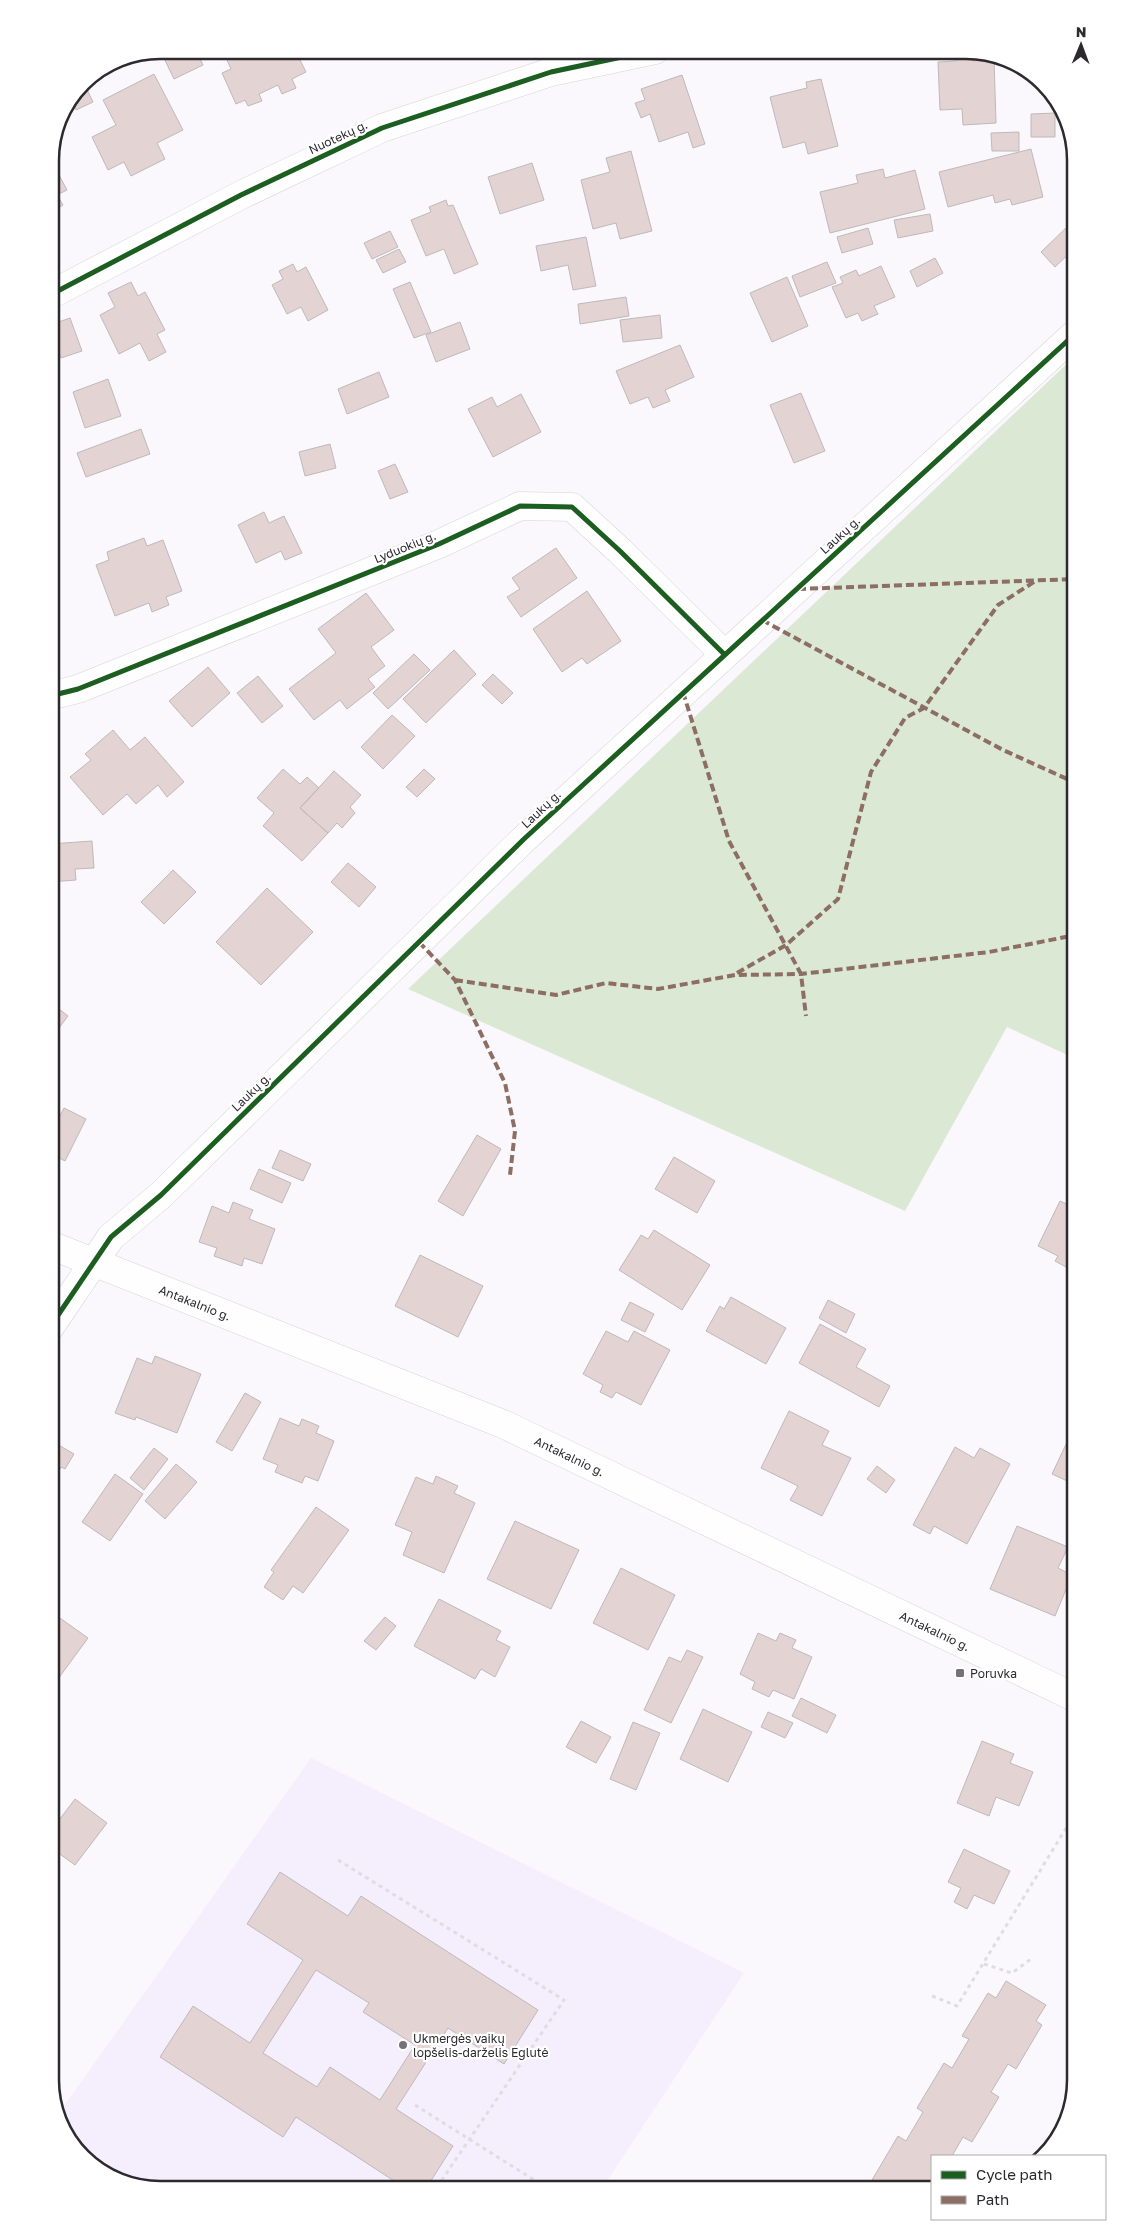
<svg xmlns="http://www.w3.org/2000/svg" width="1126" height="2240" viewBox="0 0 1126 2240" font-family="'Golos Text',sans-serif">
	<style>
		.built { fill: #f5effd }
		.green { fill: #dbe9d4 }
		.building { fill: #e3d3d2; stroke: #beb9ba; fill-rule: evenodd }
		.lines { fill: none; stroke-linecap: round; stroke-linejoin: round }
		.street-casing { stroke: #d6d4d9; stroke-width: 29 }
		.primary-casing { stroke: #d6d4d9; stroke-width: 29 }
		.path { stroke: #dededf; stroke-width: 3; stroke-dasharray: 4 4; stroke-linecap: butt }
		.street { stroke: #fefeff; stroke-width: 28 }
		.primary { stroke: #fefeff; stroke-width: 28 }
		.quiet { stroke: #8d6e63; stroke-width: 4; stroke-dasharray: 8 4; stroke-linecap: butt }
		.cycleway-casing { stroke: #fff; stroke-width: 8 }
		.cycleway { stroke: #1b5e20; stroke-width: 5 }
		.poi-dot { fill: #747277; stroke: #fff; stroke-width: 2 }
		.labels { text-anchor: middle; dominant-baseline: central; stroke-width: 4.5; stroke-linejoin: round; paint-order: stroke }
		.street-label { font-size: 12px; fill: #2c2a2f; stroke: #fff }
		.poi-label { font-size: 12px; fill: #2c2a2f; stroke: #fff; text-anchor: start }
		.rim { fill: none; stroke: #2c2a2f; stroke-width: 2.5 }
	</style>
	<rect width="100%" height="100%" fill="#faf8fd"/>
	<!-- built -->
	<path class="built" d="M311,1758L744,1973L601,2190H153L98,2171L58,2122L57,2116Z"/>
	<!-- green -->
	<path class="green" d="M1076,355V1059L1007,1027L905,1211L408,989Z"/>
	<!-- building -->
	<path class="building" d="M160,50H203L197,53L203,65L174,79Z
		M243,50H295L306,72L292,79L296,88L282,94L278,85L259,94L262,101L248,106L245,100L236,104L222,73L231,69L226,58Z
		M956,52H973V61L994,59L996,123L963,125L962,109L940,110L938,62L956,61Z
		M154,74L183,130L157,143L165,159L131,176L124,162L108,170L92,137L116,125L103,100Z
		M682,75L705,144L693,148L688,132L659,142L650,114L641,118L635,103L645,100L641,89Z
		M821,79L838,146L808,154L805,142L783,148L770,97L807,88L806,82Z
		M83,81L93,102L76,110L71,98Z
		M1055,113V137H1031V114Z
		M1019,132V151H992L991,133Z
		M1031,149L1043,197L1012,205L1010,199L995,203L993,195L948,207L939,172Z
		M631,151L652,231L620,239L616,223L593,229L581,180L610,172L606,158Z
		M50,158L67,190L57,195L63,205L50,212Z
		M532,163L544,200L500,214L488,177Z
		M883,169L885,178L915,170L925,209L830,233L820,192L858,183L856,175Z
		M446,200L448,206L453,205L478,264L454,274L444,249L426,256L411,220L431,212L429,207Z
		M930,214L933,231L898,238L894,220Z
		M1069,225L1076,232V247L1055,267L1041,252Z
		M868,228L873,244L842,253L837,237Z
		M390,231L398,247L372,259L364,243Z
		M586,237L596,286L573,290L568,265L541,271L536,246Z
		M399,249L406,262L383,273L376,260Z
		M935,258L943,273L917,287L910,271Z
		M827,262L836,283L800,297L792,276Z
		M293,264L297,272L306,267L328,310L308,321L301,307L287,314L272,285L283,279L279,271Z
		M881,266L895,297L874,306L878,314L862,321L858,313L846,318L832,287L843,283L840,277L856,270L859,276Z
		M787,277L808,326L772,342L750,293Z
		M131,282L138,296L145,292L165,330L157,334L166,352L149,361L140,343L119,354L100,315L115,307L108,293Z
		M410,282L431,332L414,338L393,289Z
		M626,297L629,316L580,324L578,304Z
		M660,315L662,338L623,342L620,320Z
		M70,318L82,351L61,358L50,325Z
		M460,322L470,349L436,362L426,335Z
		M680,345L694,377L665,390L670,401L653,408L648,397L630,404L616,371Z
		M379,372L389,397L347,414L338,389Z
		M108,379L121,416L85,428L73,392Z
		M50,387L57,412L50,414Z
		M801,393L825,451L794,463L770,405Z
		M521,394L541,432L493,457L468,409L492,397L497,407Z
		M141,429L150,454L86,477L77,453Z
		M330,444L336,468L305,476L299,452Z
		M395,464L408,492L390,499L378,471Z
		M264,512L269,523L284,516L302,553L285,560L281,551L256,563L238,525Z
		M144,538L147,546L163,540L182,591L166,597L169,605L152,612L149,603L115,616L96,565L109,560L107,552Z
		M556,548L577,578L521,617L507,597L520,589L512,578Z
		M587,591L621,641L587,664L582,658L562,672L533,629Z
		M366,593L394,630L371,647L385,666L368,679L375,687L347,709L340,700L314,720L289,689L336,653L318,629Z
		M454,650L476,674L426,723L403,699Z
		M414,654L430,670L388,709L373,693Z
		M208,667L230,693L192,727L169,701Z
		M493,674L513,693L502,704L482,685Z
		M258,676L283,706L262,723L237,693Z
		M392,715L415,736L383,769L361,747Z
		M113,730L130,750L145,737L184,782L167,797L158,785L136,804L127,794L103,815L70,777L91,760L85,754Z
		M283,769L300,784L307,777L319,788L300,808L328,833L302,861L263,826L274,813L257,798Z
		M424,769L435,779L417,797L406,787Z
		M334,771L361,795L350,807L355,813L342,828L337,823L328,833L300,808Z
		M92,841L94,868L75,869L76,880L50,882V844Z
		M348,863L376,887L359,907L331,882Z
		M173,870L196,892L164,924L141,902Z
		M267,888L313,932L261,985L216,942Z
		M50,1002L68,1016L50,1040Z
		M64,1108L86,1119L65,1161L50,1153V1135Z
		M477,1135L501,1149L463,1216L438,1201Z
		M280,1150L311,1164L303,1181L272,1168Z
		M674,1157L715,1181L697,1213L655,1189Z
		M259,1169L291,1183L282,1203L250,1189Z
		M1060,1201L1076,1208V1279L1072,1277L1075,1272L1055,1261L1058,1256L1038,1246Z
		M233,1202L253,1210L249,1219L275,1229L262,1264L244,1258L242,1266L214,1256L217,1248L199,1242L212,1206L229,1213Z
		M654,1230L710,1265L682,1310L619,1270L641,1235L648,1239Z
		M420,1255L483,1286L458,1337L395,1306Z
		M731,1297L786,1328L766,1364L706,1331L720,1306L724,1309Z
		M828,1300L855,1314L846,1333L819,1318Z
		M630,1302L654,1314L645,1332L621,1320Z
		M820,1324L866,1349L856,1367L890,1386L879,1407L799,1363Z
		M606,1331L628,1342L634,1331L670,1350L641,1405L616,1392L612,1398L600,1392L603,1385L583,1374Z
		M155,1356L201,1374L177,1433L136,1417L135,1420L115,1413L137,1358L152,1364Z
		M245,1393L261,1402L232,1451L216,1442Z
		M789,1411L829,1431L822,1445L851,1458L822,1516L790,1500L798,1486L761,1468Z
		M280,1418L299,1426L302,1419L319,1426L316,1433L334,1441L318,1481L305,1476L302,1483L275,1472L278,1465L263,1459Z
		M50,1440L74,1454L65,1469L61,1467L55,1478L50,1476Z
		M1068,1440L1076,1444V1485L1052,1474Z
		M955,1447L974,1458L980,1448L1010,1464L967,1544L934,1526L930,1534L913,1525Z
		M154,1448L168,1459L144,1490L130,1478Z
		M176,1464L197,1482L165,1519L145,1501Z
		M877,1466L895,1480L886,1493L867,1479Z
		M115,1474L143,1494L110,1541L82,1522Z
		M436,1476L458,1486L454,1493L475,1503L444,1573L403,1555L412,1532L395,1525L416,1477L433,1484Z
		M316,1507L349,1530L303,1593L293,1586L283,1600L264,1587L274,1572L271,1570Z
		M515,1521L579,1550L551,1609L487,1579Z
		M1017,1526L1068,1547L1058,1568L1072,1575L1055,1616L990,1589Z
		M621,1568L675,1595L648,1650L593,1623Z
		M439,1599L501,1631L496,1640L510,1647L495,1677L481,1669L475,1679L414,1646Z
		M50,1611L88,1638L58,1679L50,1674Z
		M385,1617L396,1626L376,1650L364,1641Z
		M758,1633L776,1641L780,1633L796,1640L792,1648L812,1657L794,1699L773,1690L769,1697L752,1689L755,1682L740,1674Z
		M687,1650L703,1657L671,1723L644,1710L669,1657L681,1662Z
		M801,1698L836,1715L827,1733L792,1716Z
		M703,1709L752,1732L728,1782L680,1759Z
		M768,1712L793,1723L785,1738L761,1727Z
		M581,1721L611,1737L596,1763L566,1747Z
		M633,1722L660,1733L636,1790L610,1779Z
		M982,1741L1014,1754L1010,1763L1033,1772L1019,1806L996,1797L989,1816L957,1803Z
		M75,1799L107,1823L75,1865L50,1847V1832Z
		M964,1849L1010,1871L994,1904L974,1895L967,1909L954,1902L961,1888L948,1882Z
		M280,1872L348,1916L361,1896L538,2010L504,2064L448,2028L396,2109L453,2146L425,2190H408L296,2117L283,2137L160,2057L193,2006L250,2043L303,1960L247,1924ZM316,1970L369,2003L363,2012L415,2045L380,2100L330,2067L317,2087L263,2053Z
		M1006,1981L1046,2005L1036,2021L1042,2025L1016,2069L1008,2064L991,2092L999,2097L972,2142L963,2137L952,2156H932V2190H874L878,2183L872,2180L898,2136L906,2141L923,2112L917,2108L944,2063L952,2068L969,2039L962,2036L988,1993L996,1998Z"/>
	<g class="lines">
		<defs>
			<path id="street" d="M50,295L241,195L382,128L551,72L655,50
				M50,696L78,689L439,544L520,506L572,507L620,551L724,654
				M50,1327L111,1237L161,1195L524,839L1076,333"/>
			<g id="primary">
				<path id="s1" d="M50,1245L503,1424L1076,1698"/>
			</g>
		</defs>
		<!-- street casing -->
		<use href="#street" class="street-casing"/>
		<!-- primary casing -->
		<use href="#primary" class="primary-casing"/>
		<!-- path -->
		<path class="path" d="M338,1860L564,2000L435,2190
			M984,1964L1012,1973L1031,1959
			M932,1996L957,2006L1076,1812
			M415,2105L550,2190"/>
		<!-- street -->
		<use href="#street" class="street"/>
		<!-- primary -->
		<use href="#primary" class="primary"/>
		<!-- quiet -->
		<path class="quiet" d="M798,589L1076,579
			M762,620L1003,750L1076,783
			M683,692L729,841L801,974L806,1016
			M419,942L455,980L505,1083L515,1131L510,1175
			M737,973L786,945L838,899L871,772L905,718L924,708L998,605L1037,580
			M455,980L556,995L606,983L658,989L735,975L801,974L989,952L1076,935"/>
		<defs>
			<path id="cycleway" d="M50,295L241,195L382,128L551,72L655,50
				M50,696L78,689L439,544L520,506L572,507L620,551L724,654
				M50,1327L111,1237L161,1195L524,839L1076,333"/>
		</defs>
		<!-- cycleway casing -->
		<use href="#cycleway" class="cycleway-casing"/>
		<!-- cycleway -->
		<use href="#cycleway" class="cycleway"/>
	</g>
	<!-- markers -->
	<g class="poi-dot">
		<rect x="955" y="1668" width="10" height="10" rx="2.5"/>
		<circle cx="403" cy="2045" r="5"/>
	</g>
	<g class="labels">
		<!-- street labels -->
		<g class="street-label">
			<text transform="translate(338 137) rotate(-25)">Nuotekų g.</text>
			<text transform="translate(840 535) rotate(-42)">Laukų g.</text>
			<text transform="translate(405 547) rotate(-22)">Lyduokių g.</text>
			<text transform="translate(541 809) rotate(-43)">Laukų g.</text>
			<text transform="translate(251 1092) rotate(-44)">Laukų g.</text>
			<text stroke="none"><textPath href="#s1" startOffset="156">Antakalnio g.</textPath></text>
			<text stroke="none"><textPath href="#s1" startOffset="561">Antakalnio g.</textPath></text>
			<text stroke="none"><textPath href="#s1" startOffset="966">Antakalnio g.</textPath></text>
		</g>
		<!-- poi labels -->
		<g class="poi-label">
			<text x="970" y="1673">Poruvka</text>
			<text x="413" y="2038">Ukmergės vaikų<tspan x="413" dy="14">lopšelis-darželis Eglutė</tspan></text>
		</g>
	</g>
	<!-- crop -->
	<path d="M0 0H1126V2240H0ZM160 59H966A101 101 0 0 1 1067 160V2080A101 101 0 0 1 966 2181H160A101 101 0 0 1 59 2080V160A101 101 0 0 1 160 59Z" fill="#fff" fill-rule="evenodd"/>
	<path class="rim" d="M160 59H966A101 101 0 0 1 1067 160V2080A101 101 0 0 1 966 2181H160A101 101 0 0 1 59 2080V160A101 101 0 0 1 160 59Z"/>
	<!-- legend -->
	<rect x="931" y="2155" width="175" height="65" fill="#ffffff" stroke="#abaaac"/>
	<rect x="941" y="2171" width="25" height="8" fill="#1b5e20" stroke="#abaaac"/>
	<text x="976" y="2180" font-size="15" fill="#2c2a2f">Cycle path</text>
	<rect x="941" y="2196" width="25" height="8" fill="#8d6e63" stroke="#abaaac"/>
	<text x="976" y="2205" font-size="15" fill="#2c2a2f">Path</text>
	<!-- north arrow -->
	<g transform="translate(1081 45) rotate(1)" stroke="#ffffff" stroke-width="4" paint-order="stroke">
	<path d="M0-4L9 19L0 12L-9 19Z" fill="#2c2a2f"/>
	<text y="-8" font-size="14" font-weight="bold" text-anchor="middle" fill="#2c2a2f">N</text>
	</g>
</svg>
